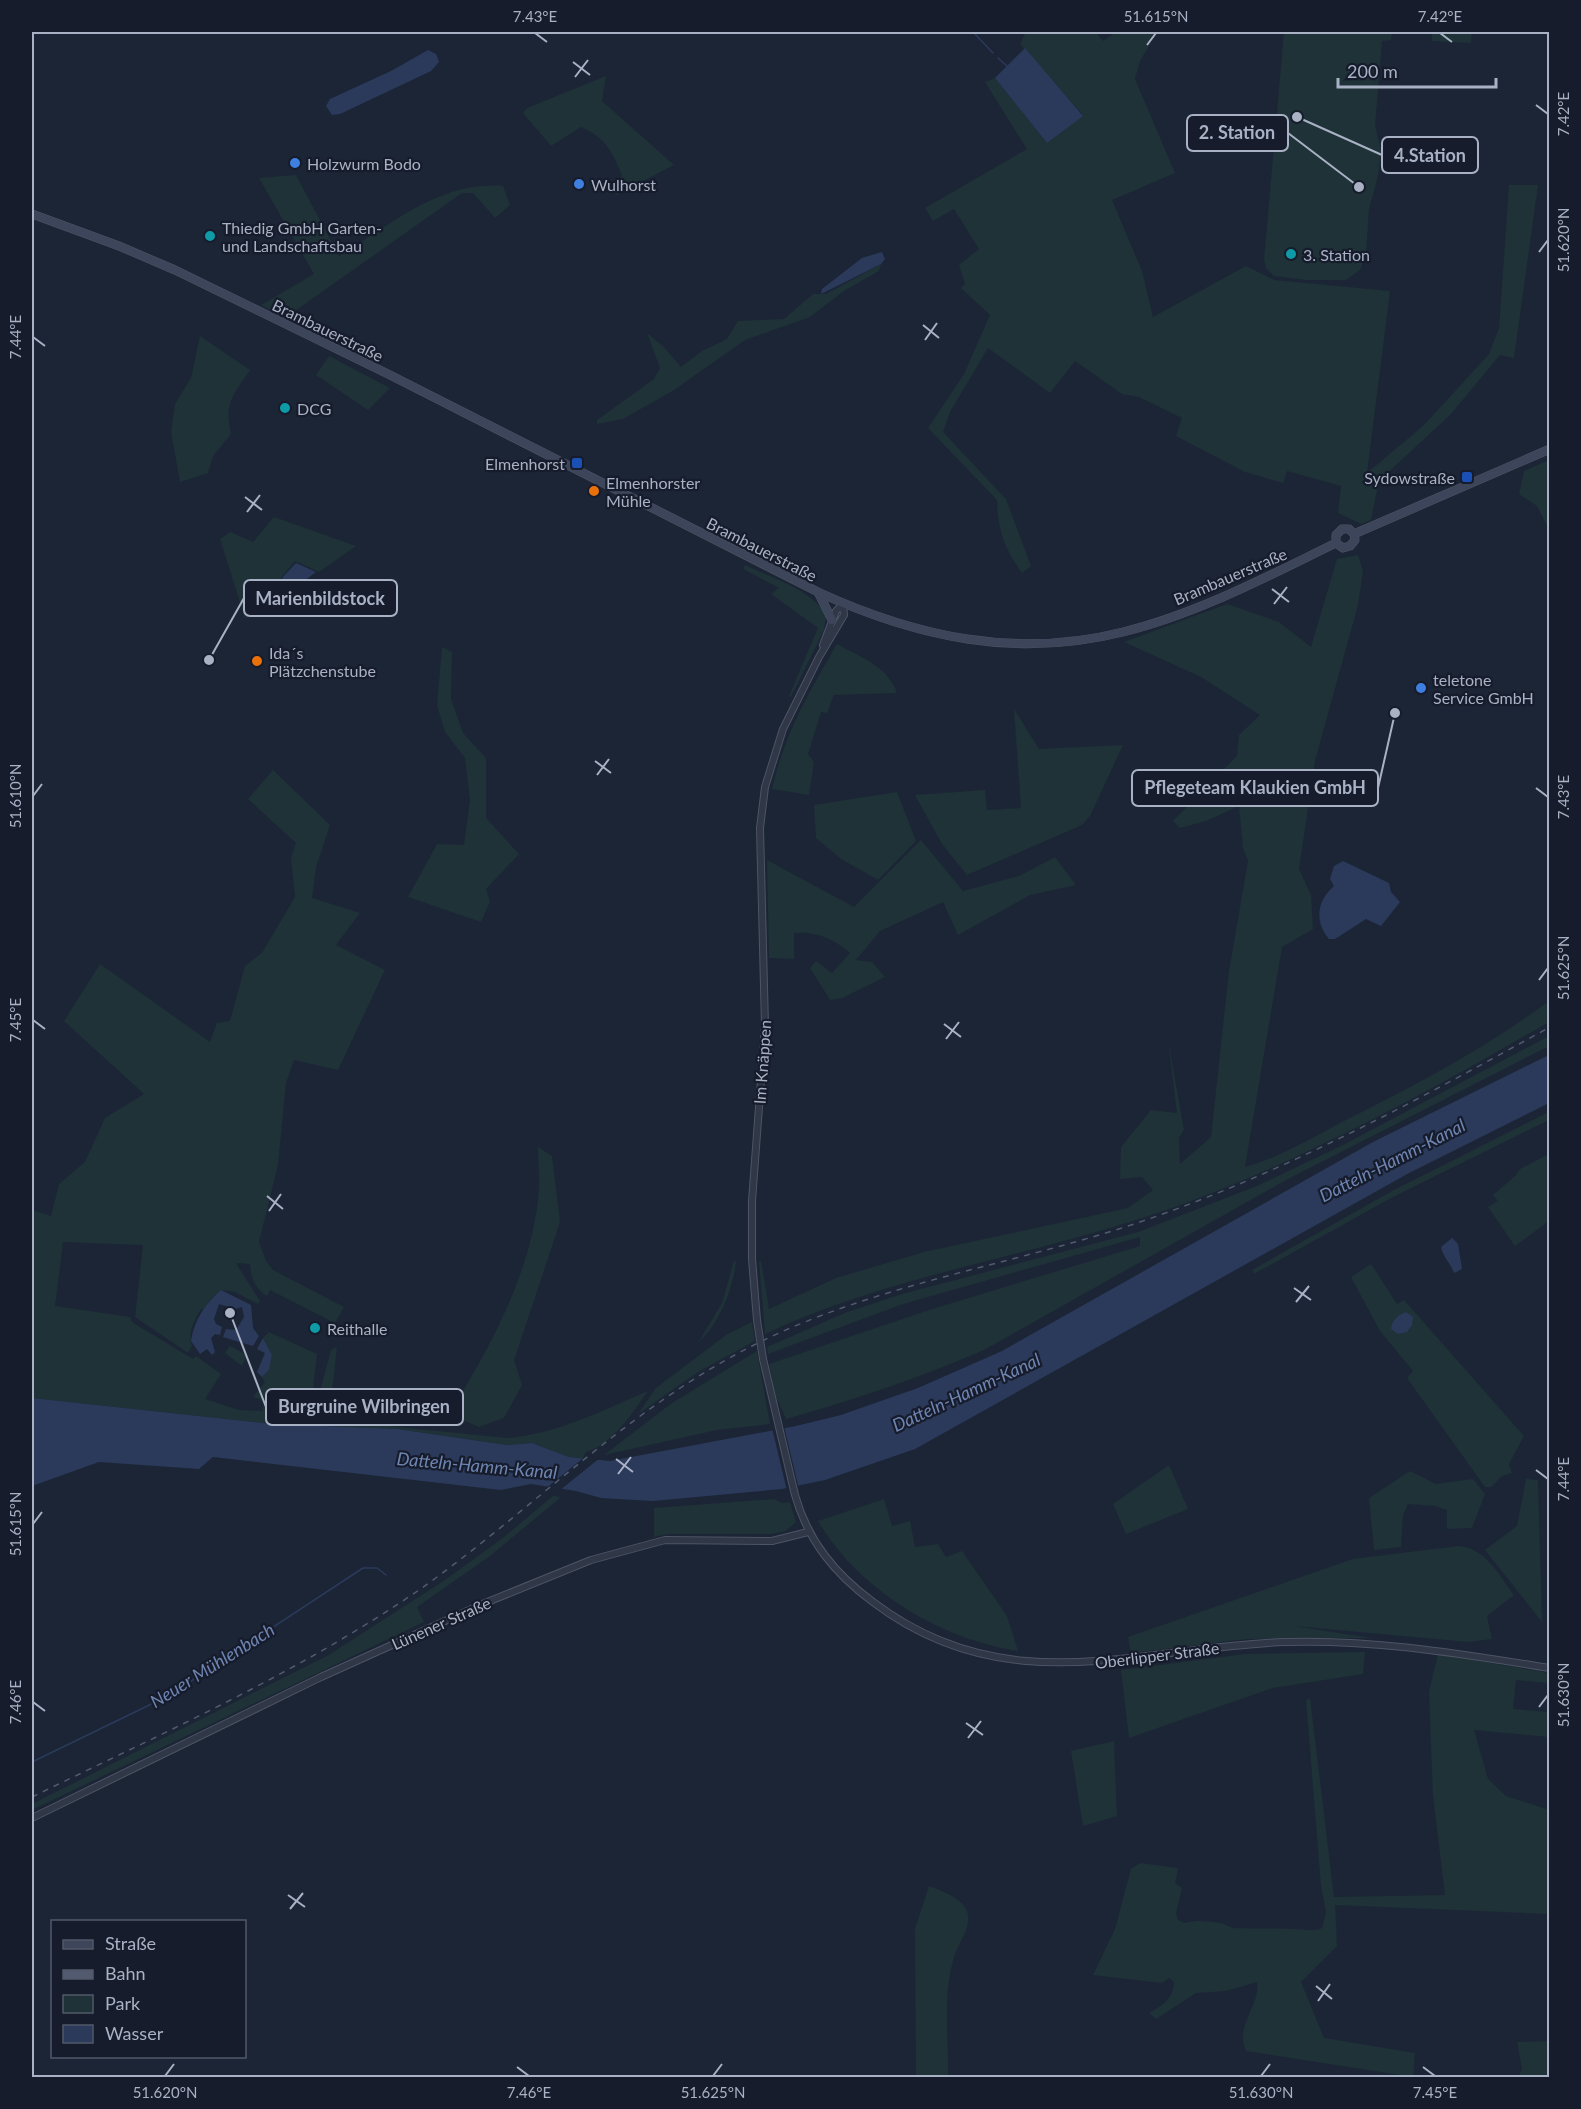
<svg xmlns="http://www.w3.org/2000/svg" width="1581" height="2109" viewBox="0 0 1581 2109" font-family="Lato,sans-serif">
	<style>
		.green { fill: #1e3237 }
		.water { fill: #2b3a5b }
		.pier { fill: #1c2536 }
		.lines { fill: none; stroke-linecap: round; stroke-linejoin: round }
		.stream { stroke: #2b3a5b; stroke-width: 1.5 }
		.tertiary-casing { stroke: #4d5465; stroke-width: 8 }
		.secondary-casing { stroke: #4d5465; stroke-width: 9 }
		.tertiary { stroke: #303747; stroke-width: 6 }
		.secondary { stroke: #3d455a; stroke-width: 8 }
		.rail { stroke: #515a6f; stroke-width: 1.5; stroke-dasharray: 6 6; stroke-linecap: butt }
		.tertiary-bridge-casing { stroke: #4d5465; stroke-width: 8; stroke-linecap: butt }
		.tertiary-bridge { stroke: #303747; stroke-width: 6 }
		.ticks { fill: none; stroke: #a9b1c5; stroke-width: 2 }
		.shop-dot { fill: #3f7fe0; stroke: #161c2b; stroke-width: 2 }
		.culture-dot { fill: #0f9aa8; stroke: #161c2b; stroke-width: 2 }
		.transit-dot { fill: #1a4fb4; stroke: #161c2b; stroke-width: 2 }
		.food-dot { fill: #e8710a; stroke: #161c2b; stroke-width: 2 }
		.labels { text-anchor: middle; dominant-baseline: central; stroke-width: 4.5; stroke-linejoin: round; paint-order: stroke }
		.poi-label { font-size: 16px; fill: #a9b1c5; stroke: #161c2b; text-anchor: start }
		.street-label { font-size: 16px; fill: #a9b1c5; stroke: #161c2b }
		.water-label { font-size: 18px; font-style: italic; fill: #6e84b1; stroke: #161c2b }
		.leader { fill: none; stroke: #a9b1c5; stroke-width: 2 }
		.callout-dot { fill: #a9b1c5; stroke: #161c2b; stroke-width: 2 }
		.callout { fill: #161c2b; stroke: #a9b1c5; stroke-width: 2 }
		.callout-label { font-size: 18px; text-anchor: middle; font-weight: bold; fill: #a9b1c5 }
		.neatline { fill: none; stroke: #a9b1c5; stroke-width: 2 }
		.ticks-label { font-size: 15px; text-anchor: middle; fill: #a9b1c5 }
	</style>
	<rect width="100%" height="100%" fill="#1c2536"/>
	<!-- green -->
	<path class="green" d="M1026,32H1096L1103,41L1116,32H1157L1140,61L1135,79L1175,173L1112,200L1142,271L1153,317L1246,266L1274,280L1390,291L1367,473L1424,425L1489,354L1499,328L1509,185H1538L1514,358L1500,355L1451,414L1379,481L1371,520L1361,524L1338,513L1341,486L1287,471L1283,483L1245,472L1176,436L1182,418L1139,397L1122,394L1075,361L1050,393L988,348L950,412L943,432L1006,499L1031,566L1022,573C1004,548 998,531 997,500L928,428L964,374L990,315L961,288L965,284L959,265L979,249L954,209L933,221L925,208L1027,149L985,82L995,78L1047,143L1083,115L1020,44Z
		M1284,32H1392L1391,40L1382,41L1375,126L1381,150L1378,176L1369,209L1366,255L1360,270L1346,280H1307L1274,276L1266,268L1264,260Z
		M1432,32H1472L1471,43L1432,41Z
		M606,76L602,101L674,165L616,195L610,187L622,176C613,152 605,137 581,127L551,146L523,113L527,108Z
		M296,175L339,256C391,225 439,181 503,186L510,205L495,218L473,193H462L285,318L261,305L314,274L259,178Z
		M881,264L879,271L844,291L810,317L745,340L674,390L623,419L597,424V420L654,379L660,368L647,333L664,347L681,367L702,351L727,339L738,321L784,319L813,294H826Z
		M200,336L250,370C233,396 224,402 231,434L213,456L208,473L180,482L171,432L175,404L191,378Z
		M329,356L390,388L368,410L316,375Z
		M1549,460V530L1537,506L1519,494L1524,471Z
		M274,517L356,546L319,572L295,561L281,578L290,593L266,612L245,618L220,539L230,532L253,542Z
		M1358,555L1363,571L1358,605L1315,761L1299,869L1311,895L1313,929L1282,947L1245,1167C1278,1158 1310,1139 1340,1123C1412,1087 1485,1049 1549,1001V1022C1420,1097 1276,1176 1133,1221C1010,1260 881,1279 765,1334L759,1262L761,1261L769,1309L836,1278L924,1252L1128,1208L1153,1190L1142,1177L1120,1179L1121,1147L1151,1110L1177,1113L1168,1040L1184,1130L1179,1138L1180,1164L1211,1137L1229,971L1248,861L1243,848L1239,806L1206,821L1180,828L1173,821L1237,756L1239,735L1260,715L1201,677L1124,642L1227,604L1279,622L1311,647L1337,559Z
		M745,565C770,577 812,590 826,615L824,630L791,697L789,696L818,628L771,594L779,588L743,569Z
		M837,644C860,657 888,666 897,693L834,695L827,713L821,712L808,754L814,762L809,795L772,789C785,732 808,694 837,644Z
		M442,647L452,652L451,699L463,733L486,758V818L519,854L486,889L490,902L481,922L408,897L437,844L464,845L470,800L465,758L445,732L437,705Z
		M1014,709L1039,749L1123,745L1090,816L1082,825L967,875L942,844L915,795L985,790L987,810L1021,808Z
		M273,770L330,825L316,867L312,898L360,913L336,945L385,970L338,1070L294,1060L286,1083L278,1165L259,1242L266,1261L273,1270L344,1307L335,1323L270,1290L267,1296C255,1289 251,1278 250,1264L236,1263L260,1301L258,1304L235,1292L221,1290L211,1299L204,1310L201,1309C194,1321 187,1332 192,1346L188,1353L135,1317L143,1245L63,1242L55,1306L130,1317L132,1322L193,1359L196,1356L221,1374L205,1399L239,1410L262,1411L265,1401L253,1397L265,1382L262,1377L269,1370L272,1355L263,1338L269,1332L317,1354L311,1406L305,1412L315,1419L508,1438C556,1434 604,1410 648,1391C633,1412 613,1444 586,1452L583,1458L569,1457L532,1443L507,1445L397,1429L272,1424L32,1398V1210L51,1216L59,1184L85,1162L105,1118L144,1094L64,1021L100,964L210,1042L217,1023L230,1021L245,966L262,953L295,897L291,858L296,843L248,799Z
		M897,792L916,841L878,880L841,859L816,838L814,805Z
		M921,840L963,891L1019,876L1055,857L1076,885L1030,895L958,935L943,902L880,931L856,960L872,962L885,977L842,998L830,1000L810,968L816,961L832,973L850,953C834,939 816,931 794,933V959L769,958L767,860L854,907Z
		M1549,1036V1046L1288,1179L984,1350C919,1378 853,1400 786,1419L775,1394L769,1364L929,1310L1140,1246V1237L903,1304L768,1354L767,1347L847,1312L902,1294L1138,1232L1257,1186L1343,1145Z
		M1549,1112V1120L1393,1197L1254,1274L1252,1270L1392,1191Z
		M538,1147L552,1156L560,1222L514,1360L522,1385L504,1418L479,1427L449,1414C491,1346 533,1270 539,1189C540,1175 538,1161 538,1147Z
		M1549,1154V1221L1515,1246L1488,1207L1498,1201L1493,1195L1516,1175L1520,1169Z
		M734,1261H736C732,1291 721,1321 698,1343L722,1303Z
		M1371,1264L1397,1304L1404,1300L1524,1436L1509,1464L1512,1473L1502,1476L1491,1487H1485L1407,1378L1413,1371L1380,1331L1351,1277Z
		M752,1322L755,1341L698,1372L638,1414L656,1388L726,1335Z
		M230,1346L247,1355L242,1366L225,1353Z
		M337,1347L331,1401L434,1412L445,1424L320,1415L318,1411L320,1391L331,1350Z
		M757,1351L770,1424L717,1430L604,1455L672,1403Z
		M1169,1465L1188,1509L1126,1534L1113,1504Z
		M1410,1471L1436,1484L1473,1479L1485,1494L1472,1528L1447,1529V1510L1435,1506L1408,1504L1403,1515L1401,1547L1374,1550L1369,1498Z
		M1526,1479L1538,1480L1542,1622L1485,1550L1517,1526Z
		M554,1495L560,1498L490,1556L417,1607L424,1622L32,1810V1804L327,1656L445,1580L504,1537Z
		M774,1499L782,1503L790,1502L796,1522L786,1531L772,1534H668L654,1537V1508Z
		M884,1499L892,1526L910,1521L915,1547L938,1544L946,1557L962,1551L1007,1616L1018,1651C939,1639 858,1589 818,1521Z
		M1458,1546C1486,1548 1498,1574 1514,1595L1487,1616L1492,1639L1468,1642L1294,1626L1371,1638L1247,1639L1131,1653L1128,1637L1353,1559Z
		M1365,1652L1363,1674L1273,1688L1129,1738L1121,1670L1245,1654Z
		M1438,1654L1549,1673V1683L1516,1680L1513,1709L1549,1712V1737L1474,1730L1488,1779L1506,1796L1549,1810V1914L1335,1905L1337,1946L1301,1982L1324,2038L1415,2053L1413,2077L1246,2051C1234,2026 1261,2005 1257,1982L1226,1991L1196,1993L1156,2019L1149,2013C1162,2006 1174,1998 1174,1982L1169,1978L1162,1983L1093,1975L1115,1929L1131,1869L1140,1863L1178,1868L1175,1883L1182,1888L1176,1913L1178,1920L1184,1923C1197,1920 1207,1921 1220,1923C1225,1923 1229,1927 1233,1928C1254,1929 1274,1928 1295,1929C1304,1929 1315,1932 1322,1928L1326,1912L1321,1886L1306,1700L1310,1698L1334,1897L1445,1895L1433,1796L1429,1692Z
		M1114,1741L1117,1816L1083,1826L1071,1751Z
		M929,1886C942,1891 966,1899 968,1915C970,1929 959,1942 955,1954C942,1993 949,2037 948,2077H916L915,1929Z
		M1549,2041V2077H1519L1522,2068L1517,2042Z"/>
	<!-- water -->
	<path class="water" d="M1025,48L1083,116L1047,143L995,78Z
		M428,50L436,54L439,62L431,71L340,114L332,115L326,106L330,99L391,71Z
		M882,252L885,259L881,264L821,294L822,289L862,258Z
		M296,563L316,572L292,590L282,578Z
		M1343,861L1389,883L1391,892L1400,902L1381,926L1366,919L1335,939H1329C1314,921 1317,901 1334,886L1330,879L1334,866Z
		M1549,1055V1103L1409,1173L915,1449L825,1480L782,1489L653,1501L601,1498L576,1491L531,1484L501,1490L213,1457L199,1469L99,1462L32,1486V1398L272,1424L397,1429L507,1445L532,1443L569,1457L610,1461L796,1426L841,1415L918,1388L1002,1351L1373,1142Z
		M1452,1238L1458,1244L1462,1269L1454,1273C1451,1263 1443,1258 1441,1247Z
		M221,1290L251,1305L253,1328L259,1336L253,1346L223,1337L226,1329L236,1330L244,1317L242,1307L235,1309L219,1304L214,1319L216,1324L222,1327L220,1335L215,1334L211,1338L215,1352L212,1355L207,1349L200,1354L191,1341C194,1320 206,1303 221,1290Z
		M1406,1312L1413,1317L1412,1325L1407,1332L1398,1334L1391,1329C1392,1320 1397,1316 1406,1312Z
		M263,1338L272,1355L269,1370L262,1377L257,1372L265,1353L257,1349Z"/>
	<!-- pier -->
	<path class="pier" d="M784,1426L799,1489L787,1491L772,1428Z
		M587,1455L601,1457L559,1491L545,1489Z"/>
	<g class="lines">
		<!-- stream -->
		<path class="stream" d="M973,32L993,53
			M998,58L1007,66
			M32,1762L170,1695L363,1568H377L386,1575"/>
		<defs>
			<path id="tertiary" d="M823,645L836,611L843,604
				M757,1320L752,1259V1201L765,1026L760,828L765,787L783,729L819,657L844,615L843,604
				M763,1359L795,1495C808,1541 835,1574 873,1602C1006,1703 1136,1648 1284,1642C1374,1639 1461,1654 1550,1668
				M32,1818L321,1677L485,1603L591,1560L665,1540L772,1541L808,1532"/>
			<path id="secondary" d="M32,214L119,246L175,270L388,374L818,592C916,637 1016,659 1123,632C1197,614 1268,576 1336,543
				M1354,534L1550,449
				M1336,543V535L1342,529H1349L1354,534
				M1336,543L1343,548L1350,546L1355,540L1354,534
				M819,594L832,620"/>
		</defs>
		<!-- tertiary casing -->
		<use href="#tertiary" class="tertiary-casing"/>
		<!-- secondary casing -->
		<use href="#secondary" class="secondary-casing"/>
		<!-- tertiary -->
		<use href="#tertiary" class="tertiary"/>
		<!-- secondary -->
		<use href="#secondary" class="secondary"/>
		<!-- rail -->
		<path class="rail" d="M32,1797C163,1733 298,1673 419,1590C531,1511 629,1408 752,1346C874,1284 1009,1266 1137,1223C1282,1174 1416,1101 1550,1027"/>
		<defs>
			<path id="tertiary-bridge" d="M757,1320L763,1359"/>
		</defs>
		<!-- tertiary-bridge casing -->
		<use href="#tertiary-bridge" class="tertiary-bridge-casing"/>
		<!-- tertiary-bridge -->
		<use href="#tertiary-bridge" class="tertiary-bridge"/>
	</g>
	<!-- ticks -->
	<path class="ticks" d="M535,33L547,42M1440,33L1452,42M1147,45L1156,33M573,62L590,75M575,77L588,60M1536,105L1548,114M1539,252L1548,240M923,325L939,338M33,337L45,346M925,340L937,323M245,497L262,510M247,512L260,495M1272,589L1289,602M1274,604L1287,587M595,761L611,773M597,775L609,759M1536,788L1548,797M33,796L42,784M1539,980L1548,968M33,1020L45,1029M944,1024L961,1037M946,1039L959,1022M267,1196L283,1209M269,1211L281,1194M1294,1288L1311,1300M1296,1302L1309,1286M616,1459L633,1472M1536,1470L1548,1479M618,1474L631,1457M33,1524L42,1512M33,1702L45,1711M1539,1707L1548,1695M966,1723L983,1735M968,1738L981,1721M288,1895L305,1907M290,1909L303,1893M1316,1986L1332,1999M1318,2001L1330,1984M517,2067L529,2076M1423,2067L1435,2076M165,2076L174,2064M713,2076L722,2064M1261,2076L1270,2064"/>
	<!-- markers -->
	<g class="shop-dot">
		<circle cx="295" cy="163" r="6"/>
		<circle cx="579" cy="184" r="6"/>
		<circle cx="1421" cy="688" r="6"/>
	</g>
	<g class="culture-dot">
		<circle cx="210" cy="236" r="6"/>
		<circle cx="1291" cy="254" r="6"/>
		<circle cx="285" cy="408" r="6"/>
		<circle cx="315" cy="1328" r="6"/>
	</g>
	<g class="transit-dot">
		<rect x="571" y="457" width="12" height="12" rx="3"/>
		<rect x="1461" y="471" width="12" height="12" rx="3"/>
	</g>
	<g class="food-dot">
		<circle cx="594" cy="491" r="6"/>
		<circle cx="257" cy="661" r="6"/>
	</g>
	<g class="labels">
		<!-- poi labels -->
		<g class="poi-label">
			<text x="307" y="163">Holzwurm Bodo</text>
			<text x="591" y="184">Wulhorst</text>
			<text x="222" y="227">Thiedig GmbH Garten-<tspan x="222" dy="18">und Landschaftsbau</tspan></text>
			<text x="1303" y="254">3. Station</text>
			<text x="297" y="408">DCG</text>
			<text x="565" y="463" text-anchor="end">Elmenhorst</text>
			<text x="1455" y="477" text-anchor="end">Sydowstraße</text>
			<text x="606" y="482">Elmenhorster<tspan x="606" dy="18">Mühle</tspan></text>
			<text x="269" y="652">Ida´s<tspan x="269" dy="18">Plätzchenstube</tspan></text>
			<text x="1433" y="679">teletone<tspan x="1433" dy="18">Service GmbH</tspan></text>
			<text x="327" y="1328">Reithalle</text>
		</g>
		<!-- street labels -->
		<g class="street-label">
			<text transform="translate(328 330) rotate(26)">Brambauerstraße</text>
			<text transform="translate(762 549) rotate(27)">Brambauerstraße</text>
			<text transform="translate(1230 576) rotate(-23)">Brambauerstraße</text>
			<text transform="translate(762 1062) rotate(-86)">Im Knäppen</text>
			<text transform="translate(441 1623) rotate(-24)">Lünener Straße</text>
			<text transform="translate(1157 1655) rotate(-7)">Oberlipper Straße</text>
		</g>
		<!-- water labels -->
		<g class="water-label">
			<text transform="translate(1392 1160) rotate(-27)">Datteln-Hamm-Kanal</text>
			<text transform="translate(966 1392) rotate(-25)">Datteln-Hamm-Kanal</text>
			<text transform="translate(477 1465) rotate(5)">Datteln-Hamm-Kanal</text>
			<text transform="translate(212 1665) rotate(-32)">Neuer Mühlenbach</text>
		</g>
	</g>
	<!-- callouts -->
	<path class="leader" d="M1359 187L1288 133M1297 117L1382 155M209 660L244 598M1395 713L1378 788M230 1313L266 1407"/>
	<g class="callout-dot">
		<circle cx="1359" cy="187" r="6"/>
		<circle cx="1297" cy="117" r="6"/>
		<circle cx="209" cy="660" r="6"/>
		<circle cx="1395" cy="713" r="6"/>
		<circle cx="230" cy="1313" r="6"/>
	</g>
	<g class="callout">
		<rect x="1187" y="115" width="101" height="36" rx="6"/>
		<rect x="1382" y="137" width="96" height="36" rx="6"/>
		<rect x="244" y="580" width="153" height="36" rx="6"/>
		<rect x="1132" y="770" width="246" height="36" rx="6"/>
		<rect x="266" y="1389" width="197" height="36" rx="6"/>
	</g>
	<g class="callout-label">
		<text x="1237" y="139">2. Station</text>
		<text x="1430" y="162">4.Station</text>
		<text x="320" y="605">Marienbildstock</text>
		<text x="1255" y="794">Pflegeteam Klaukien GmbH</text>
		<text x="364" y="1413">Burgruine Wilbringen</text>
	</g>
	<!-- border -->
	<rect width="1581" height="2109" fill="none" stroke="#161c2b" stroke-width="66"/>
	<!-- legend -->
	<rect x="51" y="1920" width="195" height="138" fill="#161c2b" stroke="#515869" stroke-width="1.5"/>
	<rect x="63" y="1940" width="30" height="9" fill="#3d455a" stroke="#515869" stroke-width="1.5"/>
	<text x="105" y="1950" font-size="18" fill="#a9b1c5">Straße</text>
	<rect x="63" y="1970" width="30" height="9" fill="#515a6f" stroke="#515869" stroke-width="1.5"/>
	<text x="105" y="1980" font-size="18" fill="#a9b1c5">Bahn</text>
	<rect x="63" y="1995" width="30" height="18" fill="#1e3237" stroke="#515869" stroke-width="1.5"/>
	<text x="105" y="2010" font-size="18" fill="#a9b1c5">Park</text>
	<rect x="63" y="2025" width="30" height="18" fill="#2b3a5b" stroke="#515869" stroke-width="1.5"/>
	<text x="105" y="2040" font-size="18" fill="#a9b1c5">Wasser</text>
	<!-- scale -->
	<path d="M1338 78v9h158v-9" fill="none" stroke="#a9b1c5" stroke-width="3"/>
	<text x="1347" y="78" font-size="18" fill="#a9b1c5" stroke="#161c2b" stroke-width="4.5" paint-order="stroke">200 m</text>
	<rect x="33" y="33" width="1515" height="2043" class="neatline"/>
	<g class="ticks-label">
		<text x="535" y="22">7.43°E</text>
		<text x="1156" y="22">51.615°N</text>
		<text x="1440" y="22">7.42°E</text>
		<text transform="translate(1564 114) rotate(-90)" y="5">7.42°E</text>
		<text transform="translate(1564 240) rotate(-90)" y="5">51.620°N</text>
		<text transform="translate(16 337) rotate(-90)" y="5">7.44°E</text>
		<text transform="translate(16 796) rotate(-90)" y="5">51.610°N</text>
		<text transform="translate(1564 797) rotate(-90)" y="5">7.43°E</text>
		<text transform="translate(1564 968) rotate(-90)" y="5">51.625°N</text>
		<text transform="translate(16 1020) rotate(-90)" y="5">7.45°E</text>
		<text transform="translate(1564 1479) rotate(-90)" y="5">7.44°E</text>
		<text transform="translate(16 1524) rotate(-90)" y="5">51.615°N</text>
		<text transform="translate(1564 1695) rotate(-90)" y="5">51.630°N</text>
		<text transform="translate(16 1702) rotate(-90)" y="5">7.46°E</text>
		<text x="165" y="2098">51.620°N</text>
		<text x="529" y="2098">7.46°E</text>
		<text x="713" y="2098">51.625°N</text>
		<text x="1261" y="2098">51.630°N</text>
		<text x="1435" y="2098">7.45°E</text>
	</g>
</svg>
